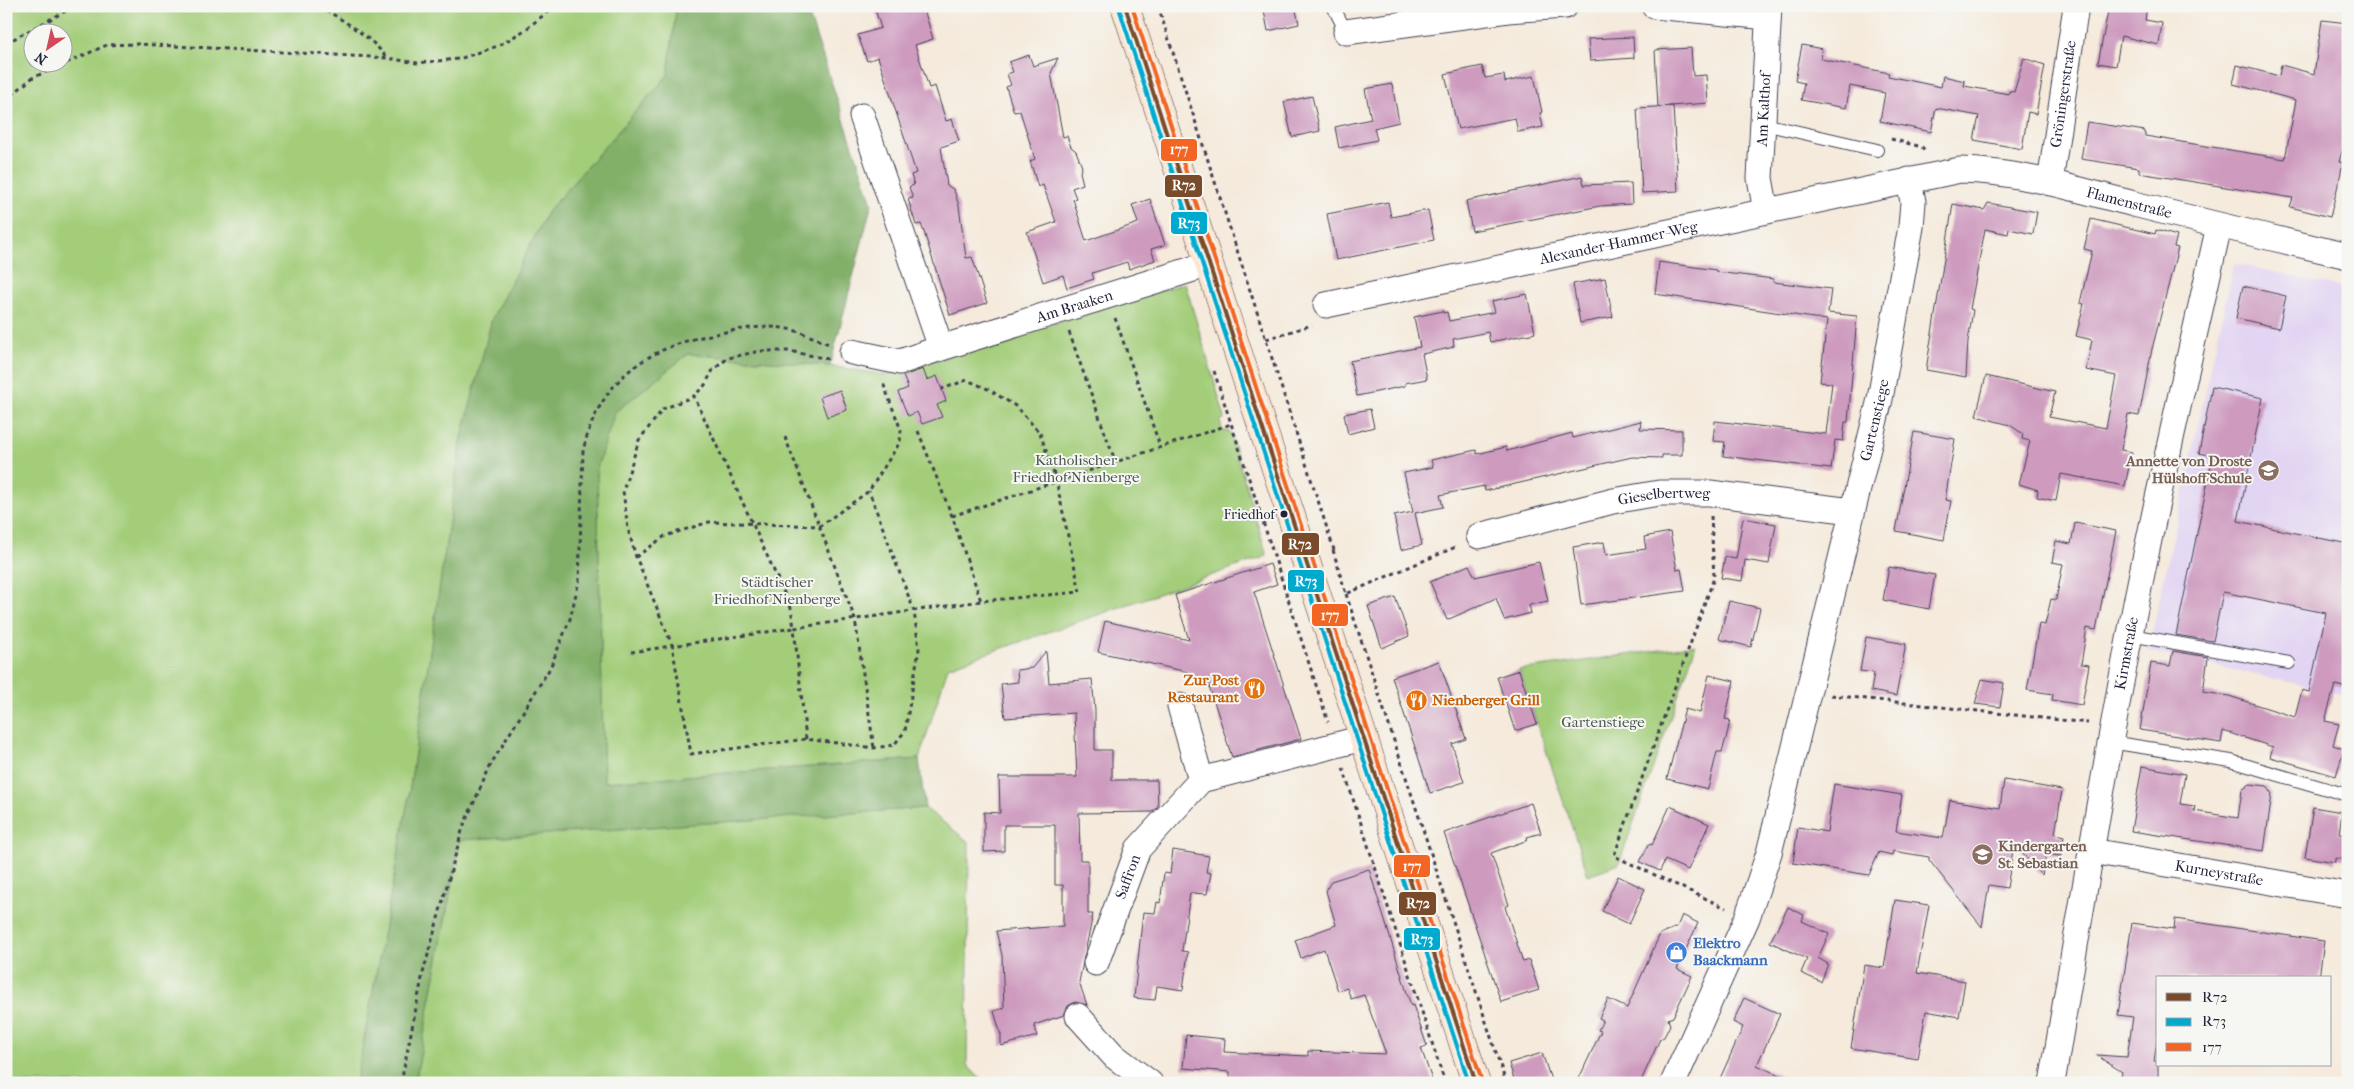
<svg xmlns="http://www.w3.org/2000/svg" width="2354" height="1089" viewBox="0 0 2354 1089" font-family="'IM FELL French Canon',serif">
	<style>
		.built { fill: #e2d4f3 }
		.green { fill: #a3cd79; stroke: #62785a; fill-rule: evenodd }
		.forest { fill: #82b069; stroke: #526952 }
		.building { fill: #ce9bbf }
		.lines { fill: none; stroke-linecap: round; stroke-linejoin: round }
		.service-casing { stroke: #424053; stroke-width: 14 }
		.minor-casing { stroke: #424053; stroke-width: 27 }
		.secondary-casing { stroke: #424053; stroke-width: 29 }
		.path { stroke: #424053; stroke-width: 3; stroke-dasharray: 4 4; stroke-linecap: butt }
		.service { stroke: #fff; stroke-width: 12 }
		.minor { stroke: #fff; stroke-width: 25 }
		.secondary { stroke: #fce5cf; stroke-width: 28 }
		.bus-1-casing { stroke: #f6f6f2; stroke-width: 8 }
		.bus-2-casing { stroke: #f6f6f2; stroke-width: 8 }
		.bus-3-casing { stroke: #f6f6f2; stroke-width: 8 }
		.bus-1 { stroke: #7a4b2a; stroke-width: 4 }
		.bus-2 { stroke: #00a9ce; stroke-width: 4 }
		.bus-3 { stroke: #f26522; stroke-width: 4 }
		.bus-dot { fill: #22223b; stroke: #f6f6f2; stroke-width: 2 }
		.labels { text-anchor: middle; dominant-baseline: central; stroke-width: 4; stroke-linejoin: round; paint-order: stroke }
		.bus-label { font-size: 14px; fill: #22223b; stroke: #f6f6f2; text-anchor: end }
		.street-label { font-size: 15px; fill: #22223b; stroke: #f6f6f2 }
		.park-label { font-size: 15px; fill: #49554e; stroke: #f6f6f2 }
		.education-label { font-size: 15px; font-weight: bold; fill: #785e54; stroke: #f6f6f2; text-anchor: end }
		.food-label { font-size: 15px; font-weight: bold; fill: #c56008; stroke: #f6f6f2; text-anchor: end }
		.shop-label { font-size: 15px; font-weight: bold; fill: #366cbe; stroke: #f6f6f2; text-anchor: start }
		.line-badge { stroke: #f6f6f2; stroke-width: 2 }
		.badge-label { font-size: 14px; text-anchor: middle; font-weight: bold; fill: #fff }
	</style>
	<rect width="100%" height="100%" fill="#f6f6f2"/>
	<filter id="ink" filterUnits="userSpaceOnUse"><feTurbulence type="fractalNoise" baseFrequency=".02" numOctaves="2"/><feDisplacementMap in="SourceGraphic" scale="10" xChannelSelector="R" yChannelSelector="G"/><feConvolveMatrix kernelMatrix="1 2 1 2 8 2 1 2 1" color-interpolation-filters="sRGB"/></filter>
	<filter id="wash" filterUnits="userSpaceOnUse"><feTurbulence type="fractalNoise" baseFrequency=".0096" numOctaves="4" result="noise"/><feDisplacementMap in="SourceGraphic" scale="20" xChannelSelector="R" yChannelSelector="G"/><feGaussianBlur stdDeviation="1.12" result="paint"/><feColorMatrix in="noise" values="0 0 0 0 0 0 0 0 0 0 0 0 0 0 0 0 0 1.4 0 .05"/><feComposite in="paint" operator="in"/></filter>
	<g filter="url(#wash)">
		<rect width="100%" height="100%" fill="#f5eadb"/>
		<!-- built -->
		<path class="built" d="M2234,263L2348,289V695L2148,651Z"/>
		<!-- green -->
		<path class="green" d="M6,6H674L676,10L668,75L548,211L492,319L461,442L408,801L356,1083H6ZM32,32H62V62H32Z
			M1185,283L1225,418L1220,421L1222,430L1230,432L1267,556L948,667L919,759L604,782L597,468L614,412L688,354L830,366L886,375Z
			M1696,645L1619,864L1588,875L1519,670Z
			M925,808L969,842L967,1065L984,1083H415L460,840Z"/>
		<!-- forest -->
		<path class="forest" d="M674,6H806L872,203L830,366L688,354L615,412L597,468L604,782L919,759L925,808L460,840L415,1083H356L408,801L461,442L492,319L548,211L668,75L676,11Z"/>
		<g id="blocks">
			<!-- building -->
			<path class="building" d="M874,6H923L933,39L915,45L929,88L935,86L946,121L952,119L959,141L941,147L947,185L954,190L959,206L966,258L972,257L987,303L950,315L925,235L921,224L916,225L908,199L913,198L909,187L914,185L911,175L916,173L878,57L867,61L858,35L881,28Z
				M1263,6H1295L1299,24L1268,31Z
				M2109,6H2147L2145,20L2162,23L2159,45L2121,36L2116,66L2098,63Z
				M2322,20L2348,23V130L2339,162L2343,163L2339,181L2330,217L2290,207L2293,198L2139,173V168L2081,159L2087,122L2145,131V136L2285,159L2296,100L2233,84L2237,65L2279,76L2281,65L2314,74Z
				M1633,37L1634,58L1590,61L1588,39Z
				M1802,45L1822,49L1821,59L1889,73L1888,76L1941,87L1943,76L1965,81L1964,86L2009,94V91L2014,92L2024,58L2045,65L2036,114L2028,112L2022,149L1974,140L1979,116L1936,108L1931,132L1880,121L1885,93L1850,86L1846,108L1801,100L1804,83L1795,81Z
				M1691,48L1693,76L1706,75L1708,103L1658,107L1655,50Z
				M1029,55L1033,66L1058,58L1051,73L1063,137L1067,136L1071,147L1076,151L1082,167L1080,172L1083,184L1072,188L1076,198L1073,199L1086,241L1138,223L1132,205L1150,199L1165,245L1151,249L1155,260L1129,269L1127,262L1092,273L1094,279L1067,288L1063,275L1043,282L1027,232L1056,222L1043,185L1038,187L1030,161L1035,159L1020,111L1014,112L1006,87L1011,85L1007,74L1013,72L1009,62Z
				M1482,66L1485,78L1504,75L1505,82L1534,76L1542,112L1540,113L1543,127L1518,132L1515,118L1458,129L1445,74Z
				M1392,84L1399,122L1374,128L1377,140L1339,148L1335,127L1371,119L1365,89Z
				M1312,96L1320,131L1292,137L1284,102Z
				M1673,106L1678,191L1642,193L1637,108Z
				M1582,176L1584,185L1631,183L1632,204L1600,206L1472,231L1466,201Z
				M1388,202L1391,217L1428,210L1434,240L1336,260L1327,214Z
				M1988,203L2037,212L2033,234L2009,229L2008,234L1985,229L1970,309L1973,310L1968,341L1966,377L1926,370L1953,204L1984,210Z
				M2091,219L2155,234L2156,230L2177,236L2174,247L2178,248L2152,349L2139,416L2128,414L2121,450L2132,452L2125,486L2061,474L2056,501L2037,497L2038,490L2019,484L2030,441L2022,439L2023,434L2010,425L1976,416L1986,376L2055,392L2049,417L2106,428L2116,376L2086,370L2092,340L2076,336L2084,304L2080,303L2092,251L2084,249Z
				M1659,262L1716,270V272L1774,279L1773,282L1831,289L1828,313L1857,316L1848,422H1845L1843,441L1835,440L1831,469L1723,456L1725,442L1713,441L1715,421L1826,434L1832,383L1820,382L1827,320L1655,294Z
				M1605,278L1613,317L1580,323L1573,284Z
				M2243,286L2286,296L2279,328L2236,318Z
				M1527,294L1535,333L1490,342L1488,332L1453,339L1454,346L1450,348L1422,354L1427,379L1405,383V386L1357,396L1350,361L1420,347L1414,317L1443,311V313L1447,312L1449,321L1495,312L1492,301Z
				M923,369L927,380L937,376L946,401L937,405L942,417L922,424L917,412L908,416L898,392L908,388L903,376Z
				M2212,387L2263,398L2238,521L2348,544V688L2335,685L2325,721L2339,724L2333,745L2344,749L2336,776L2270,757L2273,747L2223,731L2221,743L2140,730L2151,663L2170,666L2173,651L2208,657L2203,692L2229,696L2295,717L2302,690L2309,692L2326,613L2223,592L2213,641L2176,635L2213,456L2199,453Z
				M840,390L847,410L827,417L820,397Z
				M1370,409L1374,427L1348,434L1344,414Z
				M1641,421L1640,429L1682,430V455H1662V458L1632,457L1485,491L1484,486L1440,495L1443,507L1415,513L1422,545L1401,550L1394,516L1413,512L1404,473L1433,467L1431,460L1476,450L1477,454L1506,447L1507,451L1572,433L1573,438Z
				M1914,432L1955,439L1945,500L1951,501L1944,540L1896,531Z
				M1743,518L1776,524L1769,564L1745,560L1742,581L1721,578L1725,557L1736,559Z
				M2075,523L2116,531L2096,630L2087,628L2081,664L2089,665L2082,705L2052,700L2053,694L2027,690L2039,624L2045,625L2051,599L2056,600L2063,564L2052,562L2056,541L2071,544Z
				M1670,532L1677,570L1681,569L1685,591L1581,605L1573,547L1604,542L1606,555L1646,549L1644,537Z
				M1539,562L1548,601L1529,605L1531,613L1504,620L1496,598L1447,620L1430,582L1469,565L1475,577Z
				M1270,564L1277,584L1254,592L1301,739L1232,757L1207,680L1195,683L1192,673L1098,652L1105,621L1189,640L1175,595Z
				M1889,567L1935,575L1929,609L1883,600Z
				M1395,597L1409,636L1382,648L1368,606Z
				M1729,601L1760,608L1751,647L1719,639Z
				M1866,637L1906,644L1896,696L1871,691L1874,673L1860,671Z
				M1046,651L1049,683L1092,679L1095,711V750H1112V780H1157L1158,806L1152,812L1079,813L1080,860H1088V914H1093L1079,982L1087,1005L1075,1002L1068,1006L1064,1015L1034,1025L1037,1036L1001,1046V1035L994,1011L1004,1008L1002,955L996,931L1063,926V885H1055V825H1004V851L984,852V812L1000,813L999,777H1077L1074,713L1005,718L1001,684L1018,682L1017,670L1032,668Z
				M1439,661L1466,739L1452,744L1464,782L1430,793L1392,677Z
				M1519,670L1537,724L1515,731L1497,677Z
				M1709,675L1734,681L1725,719L1730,720L1727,735L1722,752H1717L1708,789L1667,779L1685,709L1700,713Z
				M1982,679L2004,683L2000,707L1975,704Z
				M2142,766L2185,774L2180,804L2195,806L2194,811L2238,818L2242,790L2250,784L2267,786L2272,794L2264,851L2131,831Z
				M2004,780L2062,790L2055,834L2064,836L2061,856L2046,854L2042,875L2014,844L2007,888L1989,885L1982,927L1929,860V857L1893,851L1892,855L1879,852L1869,875L1793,863L1798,827L1827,832L1834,784L1902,795L1896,831L1943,838L1950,800L2000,808Z
				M1531,803L1541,833L1527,837L1528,840L1491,853L1509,905L1505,907L1523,962L1529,960L1539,990L1501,1002L1444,833Z
				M1670,806L1709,824L1688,870L1665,860L1660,871L1640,862L1649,844L1652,845Z
				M2313,807L2342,812L2339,834L2348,835V860L2335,858V862L2305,857Z
				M1173,850L1209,856L1206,872L1211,873L1207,894L1190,893L1182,951L1188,952L1183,990L1157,986L1155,1000L1134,998L1143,912L1155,913L1157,902L1160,903L1164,873L1170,874Z
				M1369,869L1411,1006L1413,1005L1427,1046L1421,1048L1433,1083H1255L1230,1081V1072L1183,1068L1186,1035L1225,1039L1224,1052L1308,1056V1051L1386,1054L1364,995L1351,999L1347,988L1338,991L1324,949L1301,958L1295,940L1336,925L1326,891L1331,881Z
				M1618,876L1645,889L1629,924L1602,911Z
				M1895,900L1929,905L1917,973L1965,981L1959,1017L1926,1011L1918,1059L1851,1048L1864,965L1884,968Z
				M1788,907L1804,915L1802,921L1829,934L1818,958L1828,964L1821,982L1801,973L1807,959L1770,942Z
				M1682,915L1698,923L1677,969L1692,976L1673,1017L1668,1019L1670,1025L1664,1037L1660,1039L1640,1083H1577L1601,1031L1598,1030L1603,1020L1599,1018L1608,999L1627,1008L1660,934L1677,927Z
				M2175,919L2324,941L2319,978H2158V1035L2154,1061L2158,1062V1083H2120L2122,1072L2096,1055L2127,1057L2133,1017L2118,1015L2132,923L2174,929Z
				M1744,998L1780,1014L1757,1065L1796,1083H1718L1743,1027L1733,1022Z
				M1542,1053L1552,1083H1515L1509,1063Z"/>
		</g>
	</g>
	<g filter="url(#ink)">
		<use href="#blocks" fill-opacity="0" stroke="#424053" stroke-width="1"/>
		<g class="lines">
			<defs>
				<path id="service" d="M1333,6L1346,32
					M1764,124L1877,150
					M2130,635L2289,663
					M2110,742L2231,761L2344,794"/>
				<g id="minor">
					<path d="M1654,6L1768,17"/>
					<path d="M1346,32L1508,10L1565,6"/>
					<path id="s1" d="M862,116L941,348L1209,264"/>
					<path id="s2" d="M2050,183L2076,6"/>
					<path id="s3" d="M1766,211L1760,178L1769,6"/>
					<path id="s4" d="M1326,305L1960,170C2019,171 2078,190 2134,204C2205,222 2276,239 2348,256"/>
					<path d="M852,352L900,362L941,348"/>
					<path id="s5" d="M1479,536L1613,501L1659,493H1710L1852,511"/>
					<path d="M1180,706L1201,780"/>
					<path id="s6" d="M2091,851L2348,895"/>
					<path id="s7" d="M1096,963L1138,849L1201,780L1363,738"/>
					<path d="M1078,1016L1114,1056L1150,1083"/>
					<path id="s8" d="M1673,1083L1747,918L1769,853L1880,399L1911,227L1913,202L1909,180"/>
					<path id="s9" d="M2052,1083C2079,923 2105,762 2136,603C2161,477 2191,351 2219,226"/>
				</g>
				<path id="secondary" d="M1125,6L1476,1083"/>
			</defs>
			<!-- service casing -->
			<use href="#service" class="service-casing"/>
			<!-- minor casing -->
			<use href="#minor" class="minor-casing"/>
			<!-- secondary casing -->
			<use href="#secondary" class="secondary-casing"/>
			<!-- path -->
			<path class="path" d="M319,6C344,21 369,35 387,58
				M811,6L825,11
				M1158,6L1334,550
				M6,43L75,6
				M6,100L32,78L107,45L138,44L300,53L387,58L417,63L459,59L498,46L525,30L555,6
				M1891,139L1922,147L1926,152
				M1115,318L1160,446
				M1069,332L1115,461
				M1266,339L1312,325
				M828,359L789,351H760L728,358L713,370L705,385L694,396L663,409L639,440L623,491L628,529L636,557L672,645L691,754L806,739L874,748L894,745L905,731L919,649L914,611L869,491
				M1214,371L1328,722
				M918,431L952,516L981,601
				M785,437L855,619L874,748
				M952,516L1231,424
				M1711,516L1714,578L1614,856L1726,908
				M1333,550L1346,594L1458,546
				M636,557L665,536L709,522L820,526L869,491L900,442L901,430L883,383
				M1346,594L1506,1083
				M631,652L794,628L791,608L694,396
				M1831,695L2088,723
				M806,739L794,628L981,601L1080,592L1056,480L1040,433L1017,407L988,389L967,380L942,389
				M1343,768L1445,1083
				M401,1083L423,973L463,827L491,764L550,668L570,619L579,581L583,451C600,377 650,345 721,333C740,329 763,325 782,328C799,330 814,338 829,344"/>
			<!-- service -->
			<use href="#service" class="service"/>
			<!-- minor -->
			<use href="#minor" class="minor"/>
			<!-- secondary -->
			<use href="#secondary" class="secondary"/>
			<defs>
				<path id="bus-1" d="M1125,6L1476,1083"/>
				<path id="bus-2" d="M1119,8L1469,1083"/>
				<path id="bus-3" d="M1132,6L1482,1081"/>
			</defs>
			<!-- bus-1 casing -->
			<use href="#bus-1" class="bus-1-casing"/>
			<!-- bus-2 casing -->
			<use href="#bus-2" class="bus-2-casing"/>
			<!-- bus-3 casing -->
			<use href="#bus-3" class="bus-3-casing"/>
			<!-- bus-1 -->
			<use href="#bus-1" class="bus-1"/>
			<!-- bus-2 -->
			<use href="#bus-2" class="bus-2"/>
			<!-- bus-3 -->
			<use href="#bus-3" class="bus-3"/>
		</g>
	</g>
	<!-- icons -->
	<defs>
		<symbol id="school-disc" viewBox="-11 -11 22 22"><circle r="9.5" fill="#8d6e63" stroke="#f6f6f2"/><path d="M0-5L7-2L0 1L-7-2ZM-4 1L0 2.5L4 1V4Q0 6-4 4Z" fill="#fff"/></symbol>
		<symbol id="restaurant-disc" viewBox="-11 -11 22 22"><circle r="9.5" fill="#e8710a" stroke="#f6f6f2"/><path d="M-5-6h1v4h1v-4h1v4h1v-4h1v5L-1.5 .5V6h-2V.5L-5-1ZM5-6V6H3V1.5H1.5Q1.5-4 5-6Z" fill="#fff"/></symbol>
		<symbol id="shop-disc" viewBox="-11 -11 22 22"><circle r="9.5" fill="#3f7fe0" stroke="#f6f6f2"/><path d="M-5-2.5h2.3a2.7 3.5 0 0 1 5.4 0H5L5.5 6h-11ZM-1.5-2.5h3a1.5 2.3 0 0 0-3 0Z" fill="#fff"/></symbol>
	</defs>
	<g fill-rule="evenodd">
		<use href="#school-disc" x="2256" y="458" width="25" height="25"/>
		<use href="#restaurant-disc" x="1242" y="676" width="25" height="25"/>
		<use href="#restaurant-disc" x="1404" y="688" width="25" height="25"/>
		<use href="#school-disc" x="1970" y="842" width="25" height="25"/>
		<use href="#shop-disc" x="1664" y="940" width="25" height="25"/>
	</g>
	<!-- markers -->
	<circle class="bus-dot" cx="1284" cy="514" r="4.5"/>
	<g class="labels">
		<!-- bus labels -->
		<g class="bus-label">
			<text x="1275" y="514">Friedhof</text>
		</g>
		<!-- street labels -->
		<g class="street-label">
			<text stroke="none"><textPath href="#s2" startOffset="90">Gröningerstraße</textPath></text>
			<text stroke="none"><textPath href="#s3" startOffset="102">Am Kalthof</textPath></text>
			<text stroke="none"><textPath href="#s4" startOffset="821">Flamenstraße</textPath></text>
			<text stroke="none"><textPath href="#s4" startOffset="299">Alexander-Hammer-Weg</textPath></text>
			<text stroke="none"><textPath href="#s1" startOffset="385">Am Braaken</textPath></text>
			<text stroke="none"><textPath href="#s8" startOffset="695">Gartenstiege</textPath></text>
			<text stroke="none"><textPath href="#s5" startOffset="190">Gieselbertweg</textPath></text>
			<text stroke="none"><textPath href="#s9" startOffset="436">Kirmstraße</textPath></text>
			<text stroke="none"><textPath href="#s6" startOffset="130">Kurneystraße</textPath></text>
			<text stroke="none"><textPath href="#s7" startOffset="92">Saffron</textPath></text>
		</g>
		<!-- park labels -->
		<g class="park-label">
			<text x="1076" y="460">Katholischer<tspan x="1076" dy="17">Friedhof Nienberge</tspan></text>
			<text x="777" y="582">Städtischer<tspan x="777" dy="17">Friedhof Nienberge</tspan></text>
			<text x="1603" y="722">Gartenstiege</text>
		</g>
		<!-- education labels -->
		<g class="education-label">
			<text x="2252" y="461">Annette von Droste<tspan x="2252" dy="17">Hülshoff Schule</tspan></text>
			<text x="1998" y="846" text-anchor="start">Kindergarten<tspan x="1998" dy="17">St. Sebastian</tspan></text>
		</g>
		<!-- food labels -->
		<g class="food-label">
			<text x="1239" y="680">Zur Post<tspan x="1239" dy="17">Restaurant</tspan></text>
			<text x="1432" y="700" text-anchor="start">Nienberger Grill</text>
		</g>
		<!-- shop labels -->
		<g class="shop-label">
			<text x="1693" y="943">Elektro<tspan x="1693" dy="17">Baackmann</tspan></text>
		</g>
	</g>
	<g class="line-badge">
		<rect x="1160" y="138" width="38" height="24" rx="5" fill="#f26522"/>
		<rect x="1164" y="174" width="39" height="24" rx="5" fill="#7a4b2a"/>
		<rect x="1170" y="211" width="38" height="24" rx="5" fill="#00a9ce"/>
		<rect x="1281" y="532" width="39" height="24" rx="5" fill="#7a4b2a"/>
		<rect x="1287" y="569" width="38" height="24" rx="5" fill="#00a9ce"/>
		<rect x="1311" y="603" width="38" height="24" rx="5" fill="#f26522"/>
		<rect x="1393" y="854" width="38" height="24" rx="5" fill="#f26522"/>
		<rect x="1398" y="891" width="39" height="25" rx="5" fill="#7a4b2a"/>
		<rect x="1403" y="927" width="38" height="24" rx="5" fill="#00a9ce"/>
	</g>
	<g class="badge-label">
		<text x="1179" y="154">177</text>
		<text x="1184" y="190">R72</text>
		<text x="1189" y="228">R73</text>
		<text x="1300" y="549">R72</text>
		<text x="1306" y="586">R73</text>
		<text x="1330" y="620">177</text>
		<text x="1412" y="871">177</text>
		<text x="1418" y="908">R72</text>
		<text x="1422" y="944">R73</text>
	</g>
	<!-- margin -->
	<rect width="2354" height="1089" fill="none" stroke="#f6f6f2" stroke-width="25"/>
	<!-- legend -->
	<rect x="2156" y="976" width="175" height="90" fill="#f6f6f2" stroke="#a1a1a9"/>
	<rect x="2166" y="993" width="25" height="8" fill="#7a4b2a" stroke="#a1a1a9"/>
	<text x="2202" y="1002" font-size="15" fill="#22223b">R72</text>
	<rect x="2166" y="1018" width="25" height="8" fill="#00a9ce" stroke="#a1a1a9"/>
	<text x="2202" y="1026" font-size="15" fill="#22223b">R73</text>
	<rect x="2166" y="1043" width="25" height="8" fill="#f26522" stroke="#a1a1a9"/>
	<text x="2202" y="1052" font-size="15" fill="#22223b">177</text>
	<!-- north arrow -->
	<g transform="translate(48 48) rotate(214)"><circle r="24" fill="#f6f6f2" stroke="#a1a1a9"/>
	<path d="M0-4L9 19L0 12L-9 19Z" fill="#d1495b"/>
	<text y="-8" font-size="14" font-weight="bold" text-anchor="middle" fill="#22223b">N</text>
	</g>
</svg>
